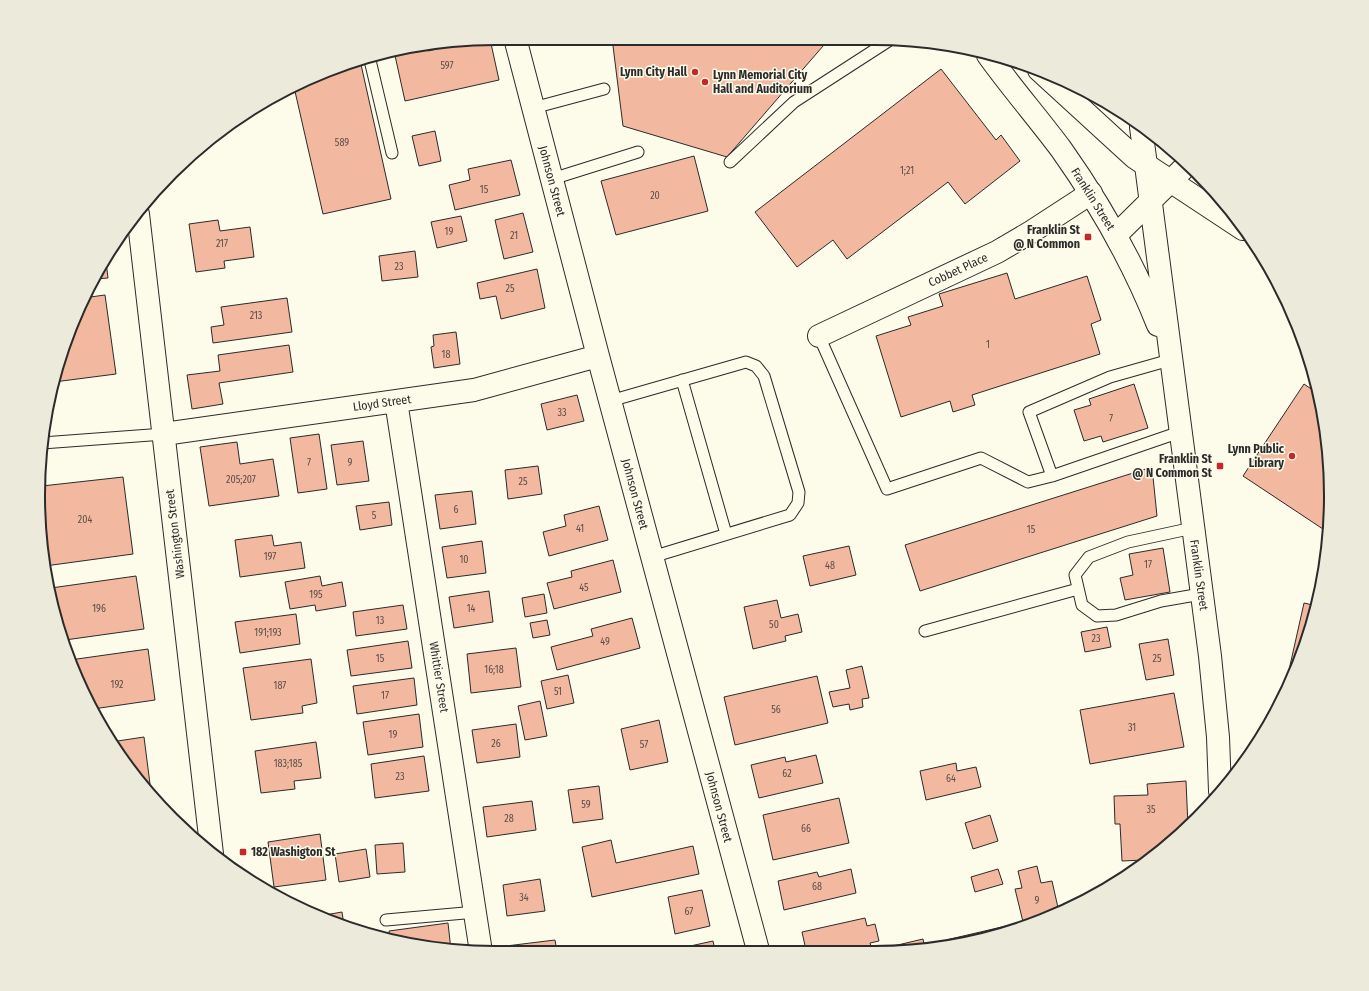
<svg xmlns="http://www.w3.org/2000/svg" width="1369" height="991" viewBox="0 0 1369 991" font-family="'Fira Sans Condensed',sans-serif">
	<style>
		.building { fill: #f2b8a0; stroke: #2b2b2b }
		.lines { fill: none; stroke-linecap: round; stroke-linejoin: round }
		.service-casing { stroke: #2b2b2b; stroke-width: 13 }
		.minor-casing { stroke: #2b2b2b; stroke-width: 24 }
		.secondary-casing { stroke: #2b2b2b; stroke-width: 24 }
		.primary-casing { stroke: #2b2b2b; stroke-width: 24 }
		.service { stroke: #fdfbea; stroke-width: 11 }
		.minor { stroke: #fdfbea; stroke-width: 22 }
		.secondary { stroke: #fdfbea; stroke-width: 22 }
		.primary { stroke: #fdfbea; stroke-width: 22 }
		.poi-dot { fill: #c62828; stroke: #fdfbea; stroke-width: 1.5 }
		.labels { text-anchor: middle; dominant-baseline: central; stroke-width: 3; stroke-linejoin: round; paint-order: stroke }
		.number-label { font-size: 10px; fill: #5d4e48 }
		.poi-label { font-size: 12px; font-weight: bold; fill: #2b2b2b; stroke: #fdfbea; text-anchor: end }
		.street-label { font-size: 12px; fill: #2b2b2b; stroke: #fdfbea }
		.rim { fill: none; stroke: #2b2b2b; stroke-width: 2 }
	</style>
	<rect width="100%" height="100%" fill="#fdfbea"/>
	<!-- building -->
	<path class="building" d="M612,38H830L727,157L623,126Z
		M490,39L499,80L405,101L394,51L427,47L428,51L468,42Z
		M360,60L391,199L323,214L294,87L320,73Z
		M941,69L996,140L1001,135L1020,161L965,204L948,182L847,259L833,240L797,267L755,212Z
		M435,131L441,161L419,166L412,136Z
		M694,156L708,211L616,235L601,181Z
		M511,160L520,195L455,210L449,185L470,180L468,169Z
		M523,213L533,252L504,259L495,220Z
		M461,216L467,241L437,248L431,222Z
		M218,220L220,231L250,227L254,257L224,261L225,268L196,272L189,224Z
		M415,251L418,277L382,281L379,256Z
		M106,262L108,278L94,279Z
		M537,269L545,308L501,319L496,296L480,299L477,283Z
		M1007,273L1015,299L1087,276L1101,320L1091,324L1100,354L972,395L975,405L953,412L950,401L901,417L876,336L911,325L908,317L943,306L939,294Z
		M105,295L116,374L54,382L62,349L83,298Z
		M287,298L292,332L213,343L211,327L224,325L221,307Z
		M456,332L460,364L434,368L431,347L434,346L433,335Z
		M289,345L293,372L219,383L223,404L192,409L187,375L220,371L218,355Z
		M1134,384L1148,428L1103,442L1101,436L1084,441L1074,410L1091,405L1089,399Z
		M1304,384L1317,393L1327,436L1330,526L1329,533L1243,476Z
		M577,395L584,421L547,430L541,404Z
		M319,434L327,489L298,493L290,438Z
		M363,441L369,481L337,485L331,445Z
		M237,442L240,464L273,459L279,496L209,506L200,447Z
		M538,466L542,494L508,499L505,470Z
		M1152,467L1157,516L920,591L905,545Z
		M123,477L133,554L45,566L42,555V486Z
		M472,491L476,524L440,529L435,495Z
		M389,502L392,525L360,530L356,506Z
		M599,506L608,540L549,556L543,532L566,526L564,515Z
		M272,535L274,546L301,542L305,568L240,577L235,540Z
		M482,541L486,573L447,578L442,547Z
		M849,546L856,575L810,586L803,556Z
		M1163,548L1170,592L1125,600L1120,578L1133,575L1129,554Z
		M613,560L621,592L554,609L547,583L572,577L571,571Z
		M136,576L144,629L65,640L51,588Z
		M320,576L322,586L342,582L346,606L316,611L315,605L290,609L285,582Z
		M489,591L493,622L454,628L449,597Z
		M544,594L547,613L525,617L522,598Z
		M777,600L781,618L798,614L802,632L785,636L786,641L753,649L744,607Z
		M1304,603L1317,606L1315,614L1294,671L1289,670Z
		M403,605L407,629L356,636L353,612Z
		M296,614L300,644L240,653L235,622Z
		M632,618L640,648L557,670L551,647L593,636L591,629Z
		M547,620L550,635L533,638L530,623Z
		M1107,627L1111,647L1085,652L1081,632Z
		M1168,639L1174,675L1146,680L1139,644Z
		M408,641L412,668L351,676L347,650Z
		M516,648L521,687L471,693L467,654Z
		M148,649L155,700L93,709L73,671L70,660Z
		M311,659L317,703L302,706L303,713L251,720L243,668Z
		M862,666L869,698L862,699L863,707L850,710L849,704L833,707L829,692L850,688L846,670Z
		M568,675L574,703L547,709L541,681Z
		M817,676L828,723L735,745L724,697Z
		M414,678L417,705L357,714L353,686Z
		M1174,693L1184,747L1090,764L1080,710Z
		M540,701L547,736L525,740L518,706Z
		M419,714L423,747L368,755L363,722Z
		M659,720L668,762L630,770L621,729Z
		M516,724L520,757L477,763L472,730Z
		M144,737L150,784L142,785L115,749L111,742Z
		M316,742L321,778L294,781L295,789L261,793L255,751Z
		M816,755L823,783L759,798L751,765L785,757L786,762Z
		M424,756L429,791L375,798L371,764Z
		M956,763L957,771L976,767L981,787L926,800L920,771Z
		M1186,781L1188,826L1175,840L1144,860L1122,861L1120,824H1115L1114,796L1148,795L1147,784Z
		M599,786L603,819L573,823L568,790Z
		M839,798L849,843L773,860L763,815Z
		M532,801L536,830L487,837L483,807Z
		M990,815L998,841L973,849L965,823Z
		M320,834L326,880L274,887L268,842Z
		M611,840L616,863L693,846L699,874L592,897L582,847Z
		M403,843L405,872L377,874L375,845Z
		M366,849L370,877L339,882L335,854Z
		M1037,866L1041,883L1052,881L1059,912L1024,926L1015,889L1022,888L1018,871Z
		M851,869L856,893L784,910L778,881L817,872L819,877Z
		M998,869L1003,884L975,892L971,877Z
		M540,879L545,911L507,916L503,885Z
		M702,890L710,926L675,934L668,897Z
		M342,912L344,925L319,916Z
		M865,918L867,926L875,924L879,941L870,943L872,949L806,950L802,932Z
		M448,923L451,950L390,940L389,931Z
		M1006,926L1007,932L992,937L947,946L946,940Z
		M923,939L925,949H886L885,948Z
		M555,940L557,951L507,952L506,946Z
		M713,941L715,950L672,951V950Z"/>
	<g class="lines">
		<defs>
			<path id="service" d="M369,56L392,153
				M533,108L604,89
				M730,162L794,102L890,40
				M552,179L638,152
				M819,336L887,489L981,458L1028,482L1052,476L1180,432
				M682,380L726,534
				M610,401L746,362L756,366L764,376L799,492L798,503L790,515L652,557
				M42,443L164,434
				M1052,476L1029,412L1110,377L1170,360
				M1193,528L1128,542L1089,557L1075,575L1082,605L1097,616L1116,615L1161,601L1201,594
				M925,631L1078,589
				M386,920L476,912"/>
			<path id="minor" d="M515,38L598,356L758,950
				M819,336L997,252L1031,232L1091,193
				M396,401L481,952
				M164,434L474,390L598,356"/>
			<path id="secondary" d="M988,55C1011,87 1037,117 1061,149C1100,204 1133,262 1158,325
				M1141,127L1210,656L1218,737L1220,791
				M138,214L212,854
				M1116,235L1188,164"/>
			<path id="primary" d="M1039,70L1134,157L1243,229"/>
		</defs>
		<!-- service casing -->
		<use href="#service" class="service-casing"/>
		<!-- minor casing -->
		<use href="#minor" class="minor-casing"/>
		<!-- secondary casing -->
		<use href="#secondary" class="secondary-casing"/>
		<!-- primary casing -->
		<use href="#primary" class="primary-casing"/>
		<!-- service -->
		<use href="#service" class="service"/>
		<!-- minor -->
		<use href="#minor" class="minor"/>
		<!-- secondary -->
		<use href="#secondary" class="secondary"/>
		<!-- primary -->
		<use href="#primary" class="primary"/>
	</g>
	<!-- markers -->
	<g class="poi-dot">
		<circle cx="695" cy="72" r="4"/>
		<circle cx="705" cy="82" r="4"/>
		<rect x="1084" y="233" width="8" height="8" rx="2"/>
		<circle cx="1292" cy="456" r="4"/>
		<rect x="1216" y="462" width="8" height="8" rx="2"/>
		<rect x="239" y="848" width="8" height="8" rx="2"/>
	</g>
	<g class="labels">
		<!-- number labels -->
		<g class="number-label">
			<text x="447" y="66">597</text>
			<text x="342" y="143">589</text>
			<text x="907" y="171">1;21</text>
			<text x="484" y="190">15</text>
			<text x="655" y="196">20</text>
			<text x="449" y="232">19</text>
			<text x="514" y="236">21</text>
			<text x="222" y="244">217</text>
			<text x="399" y="267">23</text>
			<text x="510" y="289">25</text>
			<text x="256" y="316">213</text>
			<text x="988" y="345">1</text>
			<text x="446" y="355">18</text>
			<text x="562" y="413">33</text>
			<text x="1111" y="419">7</text>
			<text x="309" y="463">7</text>
			<text x="350" y="463">9</text>
			<text x="241" y="480">205;207</text>
			<text x="523" y="482">25</text>
			<text x="456" y="510">6</text>
			<text x="374" y="516">5</text>
			<text x="85" y="520">204</text>
			<text x="580" y="529">41</text>
			<text x="1031" y="530">15</text>
			<text x="270" y="557">197</text>
			<text x="464" y="560">10</text>
			<text x="1148" y="565">17</text>
			<text x="830" y="566">48</text>
			<text x="584" y="588">45</text>
			<text x="316" y="595">195</text>
			<text x="99" y="609">196</text>
			<text x="471" y="609">14</text>
			<text x="380" y="621">13</text>
			<text x="774" y="625">50</text>
			<text x="268" y="633">191;193</text>
			<text x="1096" y="639">23</text>
			<text x="605" y="642">49</text>
			<text x="380" y="659">15</text>
			<text x="1157" y="659">25</text>
			<text x="494" y="670">16;18</text>
			<text x="117" y="685">192</text>
			<text x="280" y="686">187</text>
			<text x="558" y="692">51</text>
			<text x="385" y="696">17</text>
			<text x="776" y="710">56</text>
			<text x="1132" y="728">31</text>
			<text x="393" y="735">19</text>
			<text x="496" y="744">26</text>
			<text x="644" y="745">57</text>
			<text x="288" y="764">183;185</text>
			<text x="787" y="774">62</text>
			<text x="400" y="777">23</text>
			<text x="951" y="779">64</text>
			<text x="586" y="805">59</text>
			<text x="1151" y="810">35</text>
			<text x="509" y="819">28</text>
			<text x="806" y="829">66</text>
			<text x="817" y="887">68</text>
			<text x="524" y="898">34</text>
			<text x="1037" y="901">9</text>
			<text x="689" y="912">67</text>
		</g>
		<!-- poi labels -->
		<g class="poi-label">
			<text x="687" y="72">Lynn City Hall</text>
			<text x="713" y="75" text-anchor="start">Lynn Memorial City<tspan x="713" dy="14">Hall and Auditorium</tspan></text>
			<text x="1080" y="230">Franklin St<tspan x="1080" dy="14">@ N Common</tspan></text>
			<text x="1284" y="449">Lynn Public<tspan x="1284" dy="14">Library</tspan></text>
			<text x="1212" y="459">Franklin St<tspan x="1212" dy="14">@ N Common St</tspan></text>
			<text x="251" y="852" text-anchor="start">182 Washigton St</text>
		</g>
		<!-- street labels -->
		<g class="street-label">
			<text transform="translate(552 181) rotate(75)">Johnson Street</text>
			<text transform="translate(1093 199) rotate(58)">Franklin Street</text>
			<text transform="translate(958 270) rotate(-25)">Cobbet Place</text>
			<text transform="translate(382 403) rotate(-8)">Lloyd Street</text>
			<text transform="translate(635 494) rotate(75)">Johnson Street</text>
			<text transform="translate(175 534) rotate(-97)">Washington Street</text>
			<text transform="translate(1199 575) rotate(82)">Franklin Street</text>
			<text transform="translate(439 677) rotate(81)">Whittier Street</text>
			<text transform="translate(719 807) rotate(75)">Johnson Street</text>
		</g>
	</g>
	<!-- crop -->
	<path d="M0 0H1369V991H0ZM495 45H874A450 450 0 0 1 1324 495V496A450 450 0 0 1 874 946H495A450 450 0 0 1 45 496V495A450 450 0 0 1 495 45Z" fill="#eceadb" fill-rule="evenodd"/>
	<path class="rim" d="M495 45H874A450 450 0 0 1 1324 495V496A450 450 0 0 1 874 946H495A450 450 0 0 1 45 496V495A450 450 0 0 1 495 45Z"/>
</svg>
